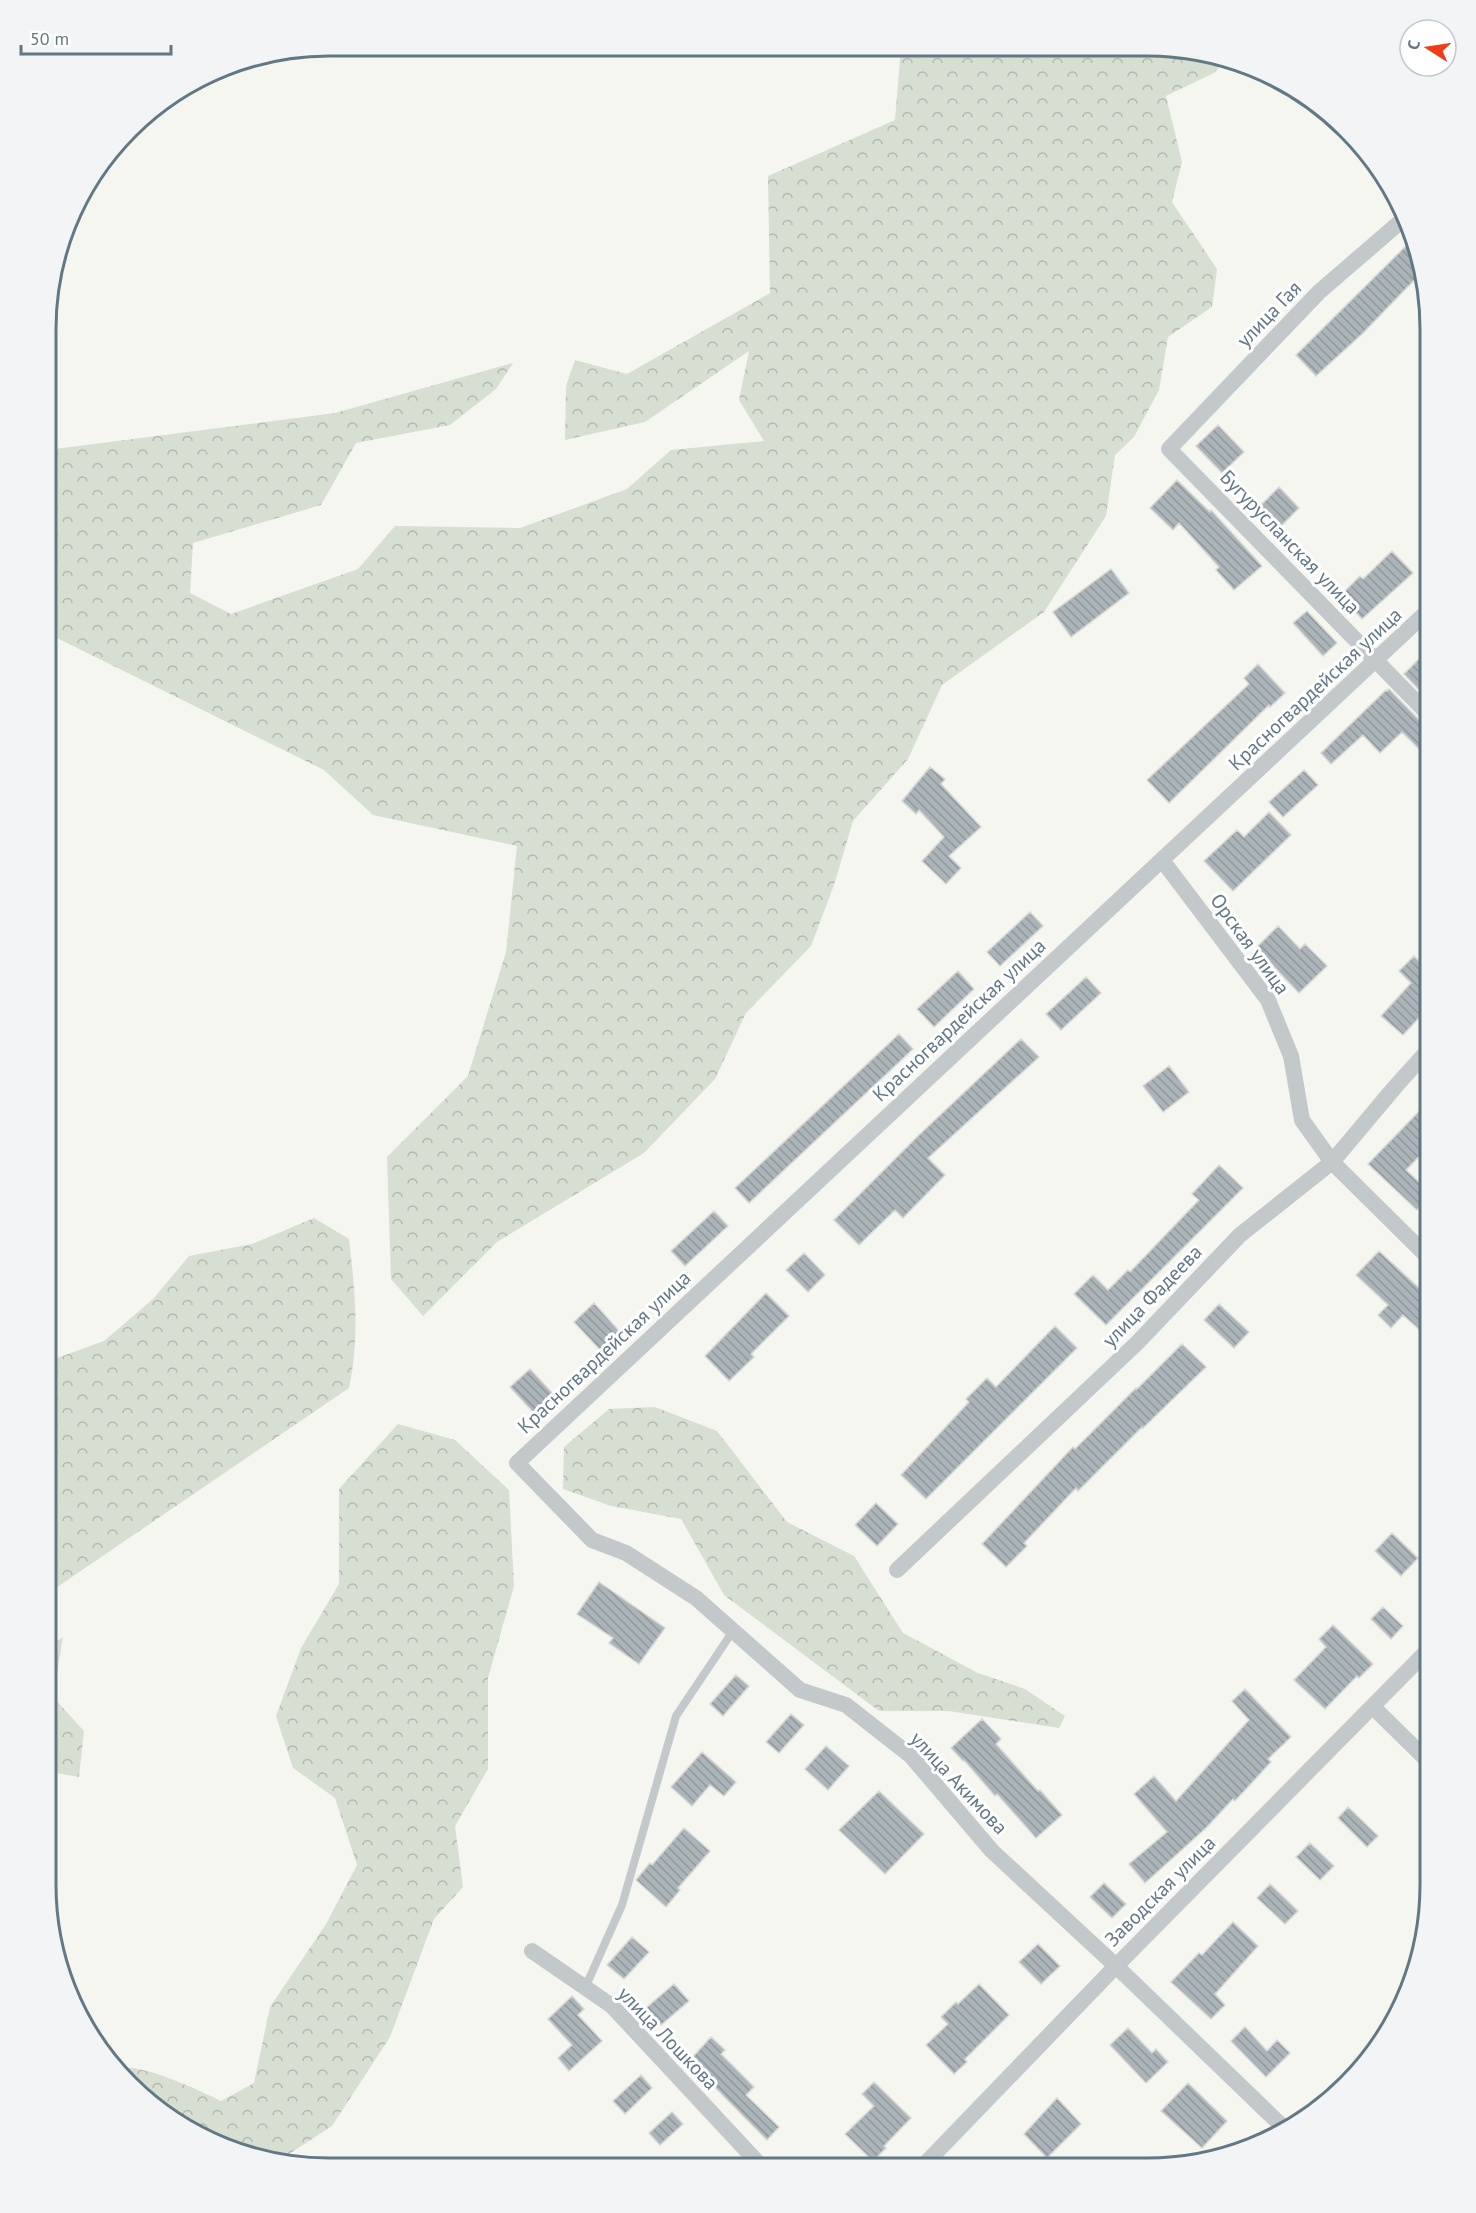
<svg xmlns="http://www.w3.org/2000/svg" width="1476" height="2213" viewBox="0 0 1476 2213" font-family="'PT Sans',sans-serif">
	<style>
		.forest { fill: url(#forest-crowns) }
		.building { fill: url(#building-back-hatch); stroke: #d7d7d4; stroke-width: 1.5 }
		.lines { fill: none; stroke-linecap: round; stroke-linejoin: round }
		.lane { stroke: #c3c8ca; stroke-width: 8 }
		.street { stroke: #c3c8ca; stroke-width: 16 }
		.labels { text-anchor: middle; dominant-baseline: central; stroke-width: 6; stroke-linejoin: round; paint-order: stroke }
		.street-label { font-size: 20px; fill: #627885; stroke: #fff }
		.rim { fill: none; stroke: #627885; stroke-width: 3 }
	</style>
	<defs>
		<pattern id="forest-crowns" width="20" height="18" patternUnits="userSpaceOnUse" patternTransform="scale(1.5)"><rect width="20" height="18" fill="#d7ded2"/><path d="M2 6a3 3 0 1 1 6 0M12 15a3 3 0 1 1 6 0" fill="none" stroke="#b2b9b0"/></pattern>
		<pattern id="building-back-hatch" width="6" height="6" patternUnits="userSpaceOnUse" patternTransform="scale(1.5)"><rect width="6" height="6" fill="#abb5b9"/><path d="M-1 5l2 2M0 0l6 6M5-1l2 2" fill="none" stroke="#8f989c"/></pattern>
	</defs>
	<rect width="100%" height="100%" fill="#f6f6f1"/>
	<!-- forest -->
	<path class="forest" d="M901,47H1185L1224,58L1216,72L1166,96L1182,162L1172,202L1217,269L1212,307L1168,337L1159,390L1134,437L1115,455L1106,516L1044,612L942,685L908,759L853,821L834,885L811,946L746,1013L715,1079L644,1153L497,1242L423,1316L391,1279L387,1157L468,1076L506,952L517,846L373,815L324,770L53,636L47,622V450L335,413L513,363L496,389L450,425L356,443L321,505L193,543L190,593L231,614L358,569L395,526L520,528L627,489L671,450L764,441L739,400L749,351L645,422L565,440L566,386L575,360L627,374L770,293L768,176L895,120Z
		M314,1218L349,1239C355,1292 360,1335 349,1388L50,1592L45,1591L46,1362L104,1341L153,1299L189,1256L252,1244Z
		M655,1407L717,1431L787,1522L854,1556L903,1633L978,1673L1025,1689L1065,1716L1059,1728L949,1711H879L724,1595L681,1519L611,1506L563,1489L564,1447L609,1409Z
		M398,1424L455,1440L509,1490L514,1586L488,1678V1769L455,1826L463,1887L434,1919L390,2037L332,2126L277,2162L220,2147L156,2110L115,2068C143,2063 195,2089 221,2101L254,2083L270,2007L326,1924L357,1865L335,1798L293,1768L276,1716L301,1648L339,1584V1489Z
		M63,1637L53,1697L84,1731L79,1777L45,1771V1649Z"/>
	<!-- building -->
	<path class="building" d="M1413,239L1420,274L1362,334L1316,376L1296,355Z
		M1218,425L1244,452L1222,473L1196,446Z
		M1177,480L1210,512L1211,510L1262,566L1234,590L1216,570L1219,567L1179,523L1173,530L1150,508Z
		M1279,487L1299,508L1279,528L1259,507Z
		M1392,551L1413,573L1362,619L1340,596L1360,576L1363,579Z
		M1111,569L1129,593L1071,637L1053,612Z
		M1307,611L1337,643L1323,656L1293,623Z
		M1420,658L1431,669V702L1404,674Z
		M1258,664L1285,693L1270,707L1269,705L1169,803L1147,780L1249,684L1244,678Z
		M1389,689L1423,724L1431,727V761L1402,732L1380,753L1363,735L1331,764L1321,753L1386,690L1387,691Z
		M930,767L945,779L941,784L981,827L949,856L961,868L946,884L922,861L944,837L919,810L916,814L902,801Z
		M1304,770L1318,785L1283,817L1269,802Z
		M1269,812L1291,835L1233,891L1204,861L1237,830L1244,837Z
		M1030,912L1043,926L1000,966L987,952Z
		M1278,926L1300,949L1305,944L1327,966L1299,993L1256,948Z
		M1414,956L1431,973V1005L1403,1035L1381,1016L1411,983L1399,971Z
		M958,971L974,989L934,1027L917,1009Z
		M1086,977L1101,993L1061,1030L1046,1014Z
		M899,1034L913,1049L749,1203L735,1188Z
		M1021,1039L1039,1057L928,1158L945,1175L903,1218L895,1210L859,1245L834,1220L918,1136Z
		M1169,1066L1189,1092L1163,1112L1143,1086Z
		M1431,1099V1144L1406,1170L1431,1193V1196L1417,1210L1368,1164Z
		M1219,1165L1243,1188L1106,1325L1074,1294L1093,1275L1108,1290L1128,1270L1130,1272L1199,1200L1192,1194Z
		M714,1211L728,1226L685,1266L671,1251Z
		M1379,1251L1431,1299V1340L1403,1315L1391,1328L1378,1315L1388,1305L1356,1275Z
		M804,1253L825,1275L808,1292L786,1270Z
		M766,1293L789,1316L751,1354L754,1357L729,1381L705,1356Z
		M594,1303L621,1333L601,1351L574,1322Z
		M1219,1304L1249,1332L1234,1348L1204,1320Z
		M1055,1326L1077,1348L926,1499L901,1475L969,1402L966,1399L987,1378L996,1387Z
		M1182,1344L1206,1367L1143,1428L1142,1427L1078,1491L1076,1488L1024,1543L1027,1546L1006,1567L982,1544L1073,1447L1075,1449L1136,1388L1137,1389Z
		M530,1369L554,1395L534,1413L510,1387Z
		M876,1503L898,1524L877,1546L855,1525Z
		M1392,1533L1418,1558L1401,1576L1375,1551Z
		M599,1582L665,1628L639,1664L609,1643L613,1638L577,1614Z
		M1383,1607L1403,1626L1391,1639L1371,1619Z
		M1333,1625L1373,1664L1359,1678L1357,1676L1325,1709L1294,1680L1326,1647L1319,1639Z
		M736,1675L749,1686L723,1716L710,1704Z
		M1245,1689L1291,1737L1268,1759L1271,1762L1235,1801L1233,1799L1206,1828L1145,1883L1129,1864L1167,1832L1134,1794L1154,1776L1176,1801L1249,1720L1232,1701Z
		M791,1714L804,1725L779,1753L766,1742Z
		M982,1719L1001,1739L996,1744L1038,1791L1040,1790L1062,1815L1036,1838L997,1794L995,1796L964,1760L963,1761L951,1748Z
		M826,1746L849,1766L828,1790L805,1769Z
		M702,1752L736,1782L724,1796L710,1785L692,1806L671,1787Z
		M879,1791L924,1834L885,1874L839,1830Z
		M1348,1807L1378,1836L1367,1847L1338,1818Z
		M684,1828L710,1851L678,1888L680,1890L666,1907L636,1880L650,1863L652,1865Z
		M1310,1843L1334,1866L1320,1880L1296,1857Z
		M1104,1883L1126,1904L1112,1918L1090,1897Z
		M1270,1884L1298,1911L1285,1924L1257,1898Z
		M1233,1922L1258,1946L1215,1994L1225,2005L1211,2019L1171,1982L1199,1953L1202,1955Z
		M632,1937L649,1952L624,1979L607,1965Z
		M1038,1944L1060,1966L1041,1984L1019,1962Z
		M674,1984L689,2001L661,2025L646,2008Z
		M979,1984L1009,2015L965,2059L967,2062L954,2074L926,2045L948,2024L941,2017L956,2002L958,2004Z
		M572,1996L584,2009L578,2015L602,2041L569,2071L558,2058L572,2045L548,2019Z
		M1245,2027L1267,2051L1277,2040L1290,2053L1266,2077L1231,2041Z
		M1128,2028L1152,2053L1156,2049L1168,2062L1146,2083L1110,2045Z
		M711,2037L725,2050L721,2054L754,2087L746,2095L779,2127L767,2140L689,2061Z
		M641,2075L652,2088L625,2114L613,2101Z
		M874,2082L911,2118L884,2146L886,2148L873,2161L845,2134L874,2106L862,2094Z
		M1188,2083L1227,2121L1202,2148L1161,2111Z
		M1057,2098L1081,2124L1047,2158L1024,2134Z
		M672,2112L683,2124L660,2145L649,2133Z"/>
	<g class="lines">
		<!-- lane -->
		<path class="lane" d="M585,1988L622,1905L676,1716L733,1631"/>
		<!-- street -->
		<path class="street" d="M1407,216L1319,292L1169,449L1431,717
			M1162,860L1268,1000L1291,1056L1302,1120L1332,1162L1431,1260
			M897,1570L1137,1343L1240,1235L1332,1162L1395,1087L1431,1047
			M1373,1707L1430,1763
			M532,1951L612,2006L762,2167
			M1285,2129L1116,1966L992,1851L911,1756L846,1705L800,1690L696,1598L626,1553L592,1540L517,1463L1431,608
			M922,2167L1116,1966L1430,1648"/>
	</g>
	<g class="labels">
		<!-- street labels -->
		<g class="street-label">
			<text transform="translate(1269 314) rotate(-46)">улица Гая</text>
			<text transform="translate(1290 542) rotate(46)">Бугурусланская улица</text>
			<text transform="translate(1315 689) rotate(-43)">Красногвардейская улица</text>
			<text transform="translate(1250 944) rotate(54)">Орская улица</text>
			<text transform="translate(959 1020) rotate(-43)">Красногвардейская улица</text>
			<text transform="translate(1152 1296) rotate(-46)">улица Фадеева</text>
			<text transform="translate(604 1352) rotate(-43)">Красногвардейская улица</text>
			<text transform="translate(959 1783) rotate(47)">улица Акимова</text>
			<text transform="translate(1160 1891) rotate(-45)">Заводская улица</text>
			<text transform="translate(668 2038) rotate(46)">улица Лошкова</text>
		</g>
	</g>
	<!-- crop -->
	<path d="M0 0H1476V2213H0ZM329 56H1147A273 273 0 0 1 1420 329V1885A273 273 0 0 1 1147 2158H329A273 273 0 0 1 56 1885V329A273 273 0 0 1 329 56Z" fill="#f2f4f5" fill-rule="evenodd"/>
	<path class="rim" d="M329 56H1147A273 273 0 0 1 1420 329V1885A273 273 0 0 1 1147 2158H329A273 273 0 0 1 56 1885V329A273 273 0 0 1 329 56Z"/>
	<!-- north arrow -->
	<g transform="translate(1428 48) rotate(282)"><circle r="28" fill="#ffffff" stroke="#c0c9ce" stroke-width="1.5"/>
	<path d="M0-4.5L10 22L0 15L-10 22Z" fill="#f03c17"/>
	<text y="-9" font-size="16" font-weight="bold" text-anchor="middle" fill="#627885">С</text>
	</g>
	<!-- scale -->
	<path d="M21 45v9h150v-9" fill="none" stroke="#627885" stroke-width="3"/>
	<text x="30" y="45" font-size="18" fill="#627885" stroke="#ffffff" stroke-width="4.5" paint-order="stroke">50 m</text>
</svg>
